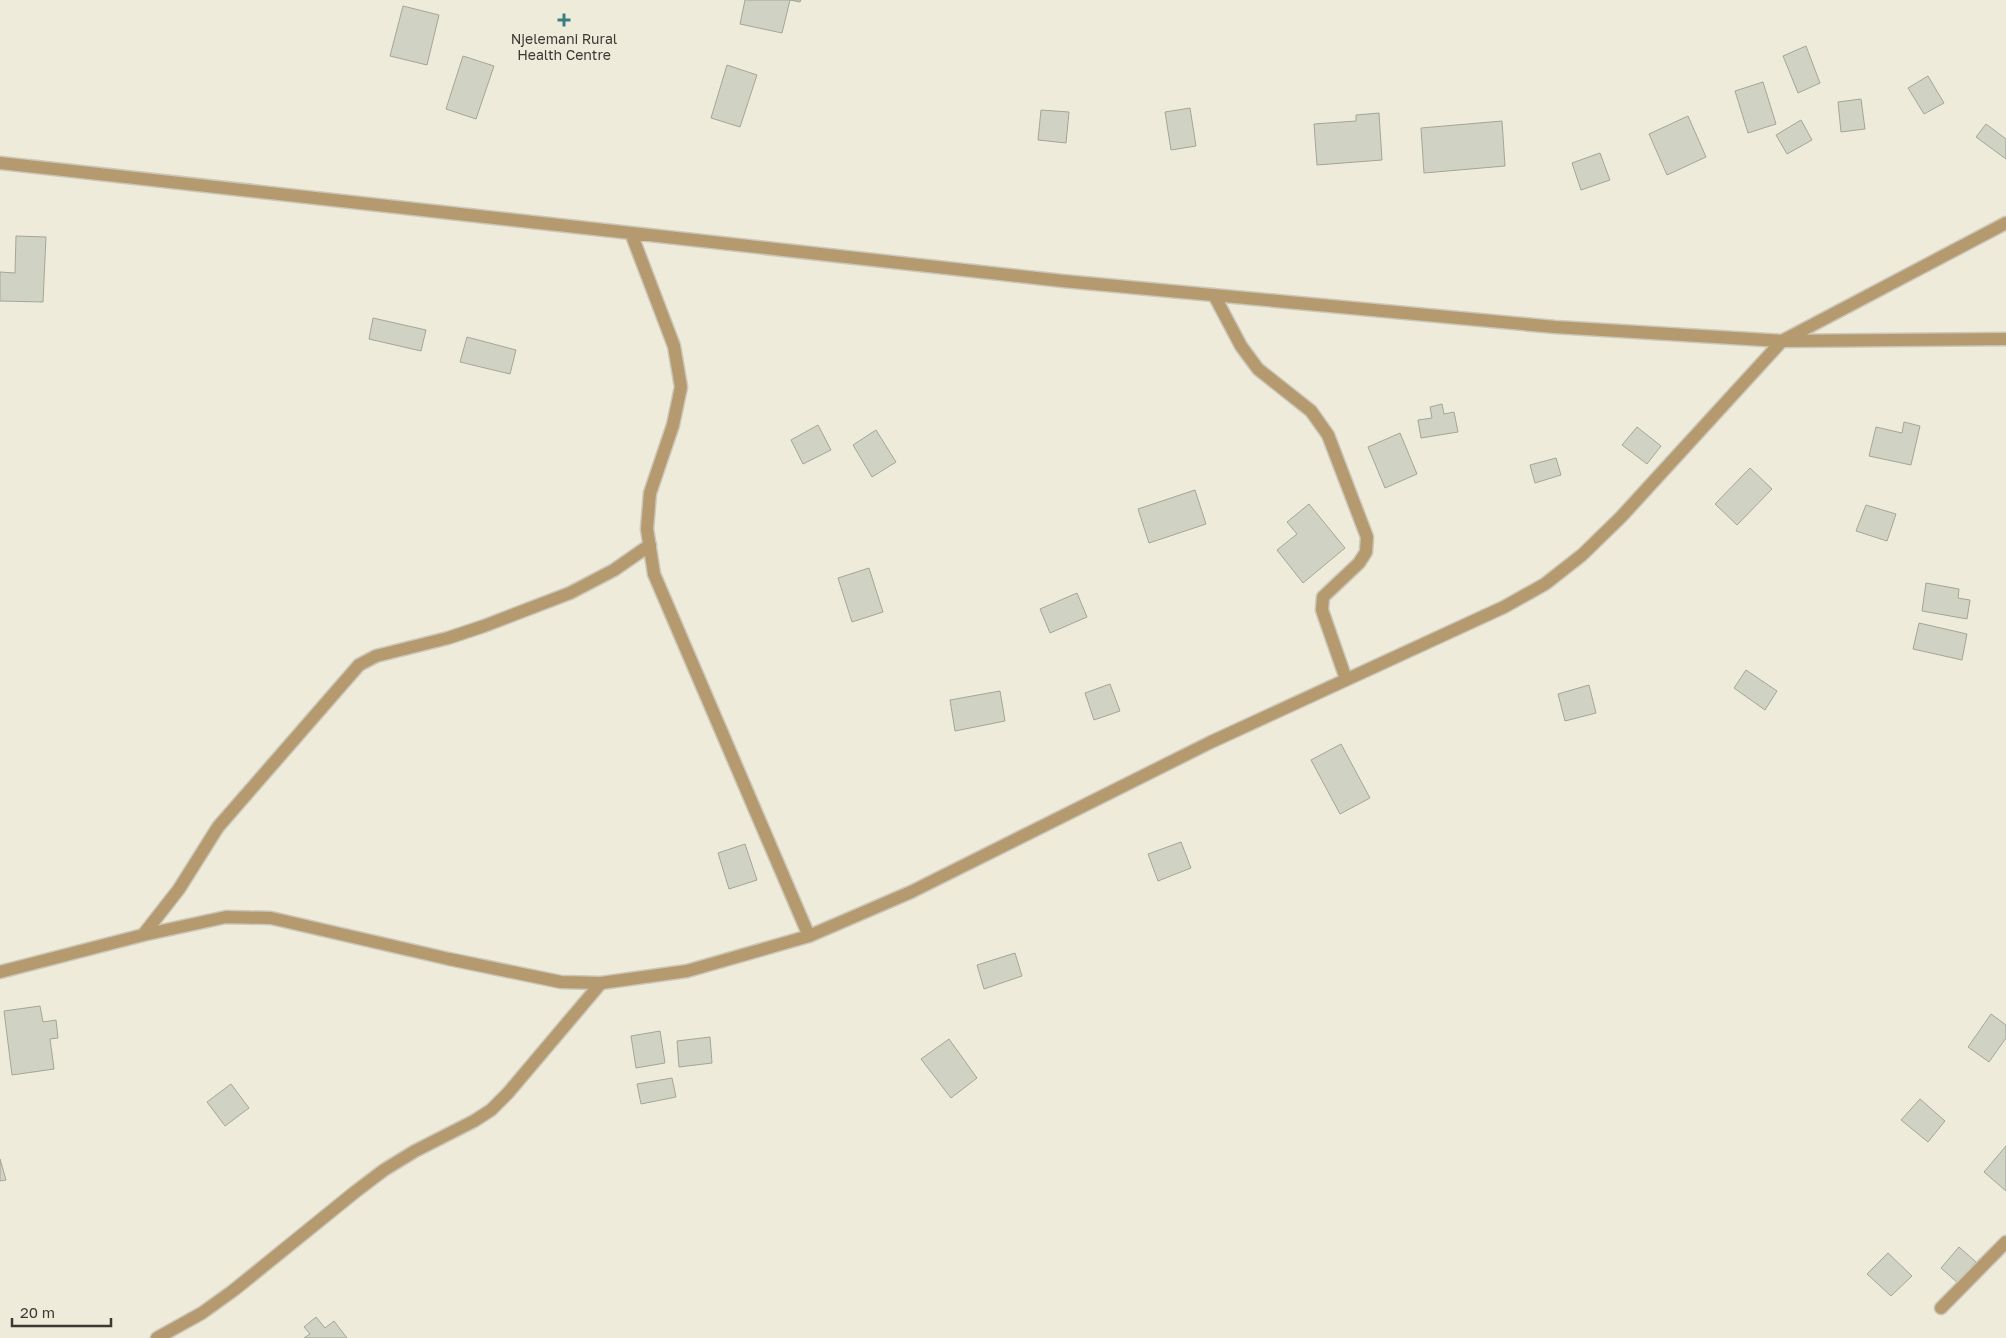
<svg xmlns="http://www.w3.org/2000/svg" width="2006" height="1338" viewBox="0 0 2006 1338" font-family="'Golos Text',sans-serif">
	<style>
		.building { fill: #d0d3c3; stroke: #a3a697 }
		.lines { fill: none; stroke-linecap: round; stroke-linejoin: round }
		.minor-casing { stroke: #cbc7b9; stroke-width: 15 }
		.minor { stroke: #b59a6f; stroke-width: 12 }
		.poi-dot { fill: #39817c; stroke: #efebdb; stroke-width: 2 }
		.labels { text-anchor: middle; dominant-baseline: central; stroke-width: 4; stroke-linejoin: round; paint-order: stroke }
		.poi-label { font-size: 14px; fill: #3a3932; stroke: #efebdb }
	</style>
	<rect width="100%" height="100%" fill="#efebdb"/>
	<!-- building -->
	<path class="building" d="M745,0H801L800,2L790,0L782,33L740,24Z
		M403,6L439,15L427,65L390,56Z
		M1806,46L1820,83L1798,93L1783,56Z
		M463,56L494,66L476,119L446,109Z
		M727,65L757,75L740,127L711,118Z
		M1928,76L1944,103L1924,114L1908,88Z
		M1763,82L1776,124L1748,133L1735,91Z
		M1861,99L1865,129L1841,132L1838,102Z
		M1190,108L1196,146L1171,150L1165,112Z
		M1041,110L1069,112L1066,143L1038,140Z
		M1379,113L1382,160L1317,165L1314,124L1356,121V115Z
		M1688,116L1706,157L1667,175L1649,134Z
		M1801,120L1812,140L1787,154L1776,135Z
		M1502,121L1505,166L1424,173L1421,128Z
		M1986,124L2006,139V159L1976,137Z
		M1600,153L1610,180L1581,190L1572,163Z
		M16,236L46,237L43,302L0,301V272L15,273Z
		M373,318L426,330L421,351L369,339Z
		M467,337L516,350L510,374L460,362Z
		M1442,404L1444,414L1454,412L1458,432L1421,438L1418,420L1432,418L1430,407Z
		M1904,422L1920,426L1911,465L1869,456L1876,427L1902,433Z
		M818,425L831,450L803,464L791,440Z
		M1637,427L1661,446L1647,464L1622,445Z
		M876,430L896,462L872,477L853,445Z
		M1400,433L1417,474L1385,488L1368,447Z
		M1556,458L1561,475L1535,483L1530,465Z
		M1750,468L1772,489L1737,525L1715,504Z
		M1195,490L1206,524L1149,543L1138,509Z
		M1309,504L1345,548L1303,583L1277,550L1297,534L1287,522Z
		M1866,505L1896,514L1887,541L1856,531Z
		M869,568L883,612L852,622L838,578Z
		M1926,583L1959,589L1958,598L1970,600L1967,619L1922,611Z
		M1077,593L1087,617L1050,633L1040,609Z
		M1919,623L1967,634L1962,660L1913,649Z
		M1746,670L1777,691L1765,710L1734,688Z
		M1110,684L1120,711L1094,720L1085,693Z
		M1589,685L1596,713L1565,721L1558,694Z
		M1000,691L1005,721L955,731L950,700Z
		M1341,744L1370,798L1340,814L1311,760Z
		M1181,842L1191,868L1158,881L1148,854Z
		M745,844L757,880L729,889L718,853Z
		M1015,953L1022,976L984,989L977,965Z
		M40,1006L43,1022L56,1020L58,1038L50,1039L54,1069L12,1075L4,1011Z
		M1991,1014L2006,1025V1038L1989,1062L1968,1047Z
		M660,1031L665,1063L636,1068L631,1036Z
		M710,1037L712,1063L679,1067L677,1041Z
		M949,1039L977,1078L951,1098L921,1059Z
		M672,1078L676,1097L641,1104L637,1084Z
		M231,1084L249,1108L225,1126L207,1102Z
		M1920,1099L1945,1121L1928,1142L1901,1120Z
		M2006,1146V1191L1984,1172Z
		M0,1159L6,1180L0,1181Z
		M1959,1247L1976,1262L1958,1283L1941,1268Z
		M1888,1253L1912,1276L1891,1296L1867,1274Z
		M316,1317L325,1328L334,1321L347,1338H304L310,1334L304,1327Z"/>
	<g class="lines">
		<defs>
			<path id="minor" d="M0,163L1063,281L1555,327L1782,341L2006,339
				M631,233L674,346L681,387L673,425L650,493L647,529L654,574L809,936
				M1214,295L1241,346L1258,369L1311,411L1328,435L1367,537L1366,552L1359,563L1323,597L1322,610L1346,679
				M143,935L179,889L218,827L359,665L376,656L448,638L484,626L570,593L614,570L650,545
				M0,972L143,935L226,917L271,918L449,959L561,982L601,983L687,971L809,936L911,892L1211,742L1504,607L1545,584L1582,555L1621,517L1782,341L2006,223
				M1941,1308L2006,1242
				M157,1338L202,1313L234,1290L355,1192L384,1170L415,1151L474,1121L491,1110L508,1093L601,983"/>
		</defs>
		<!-- minor casing -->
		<use href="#minor" class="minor-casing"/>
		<!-- minor -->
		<use href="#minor" class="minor"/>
	</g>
	<!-- markers -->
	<path class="poi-dot" d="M561.5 12.5h5v5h5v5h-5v5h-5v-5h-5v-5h5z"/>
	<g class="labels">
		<!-- poi labels -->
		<g class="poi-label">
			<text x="564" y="38">Njelemani Rural<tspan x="564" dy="16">Health Centre</tspan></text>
		</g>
	</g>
	<!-- scale -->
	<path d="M12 1318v8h99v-8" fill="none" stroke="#3a3932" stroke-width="2.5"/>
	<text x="20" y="1318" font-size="15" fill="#3a3932" stroke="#efebdb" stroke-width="4" paint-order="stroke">20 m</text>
</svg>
